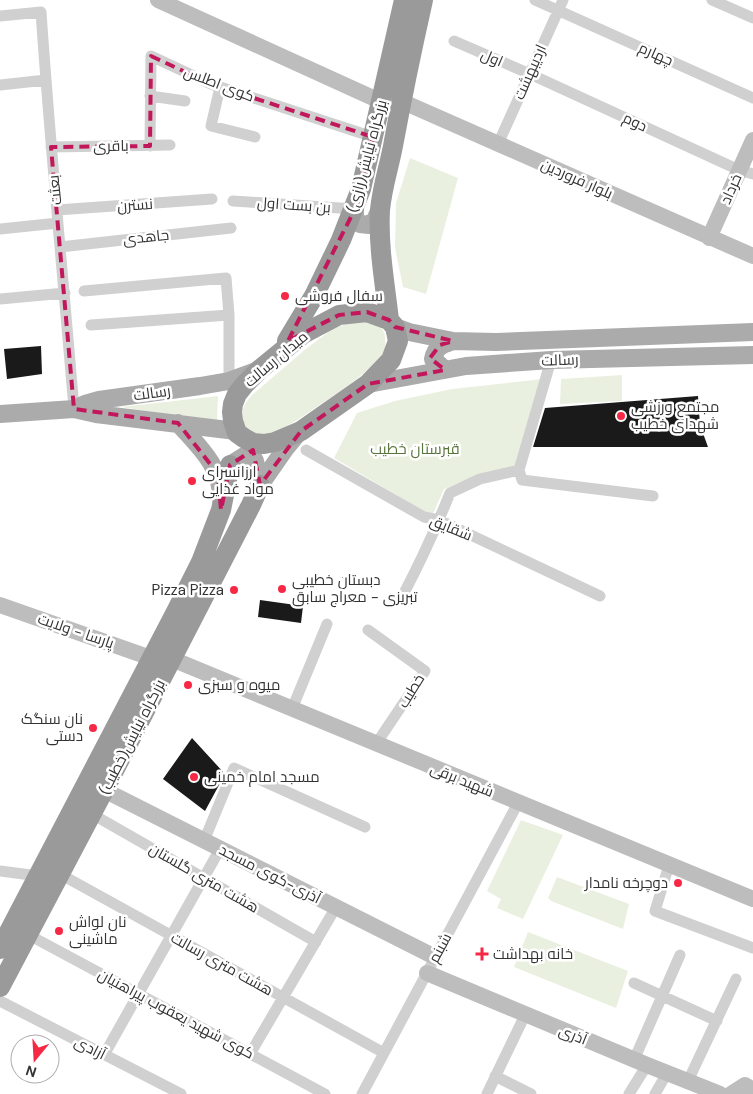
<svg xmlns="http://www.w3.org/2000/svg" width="753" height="1094" viewBox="0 0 753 1094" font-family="'DM Sans',Cairo,sans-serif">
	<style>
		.green { fill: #eaf0e0 }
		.building { fill: #1a1a1a }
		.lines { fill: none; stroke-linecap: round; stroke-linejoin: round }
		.street { stroke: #d0d0d0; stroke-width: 11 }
		.secondary { stroke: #bdbdbd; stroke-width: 16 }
		.primary { stroke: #ababab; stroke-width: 18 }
		.highway { stroke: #9a9a9a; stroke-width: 20 }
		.marked { fill: none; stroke: #c2185b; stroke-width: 4; stroke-dasharray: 10 6; stroke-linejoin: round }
		.poi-dot { fill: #f62844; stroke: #fff; stroke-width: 2 }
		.labels { text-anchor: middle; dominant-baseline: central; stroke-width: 5; stroke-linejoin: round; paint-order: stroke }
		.street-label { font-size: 15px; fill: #333; stroke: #fff }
		.poi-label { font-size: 15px; fill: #333; stroke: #fff; text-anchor: start }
		.park-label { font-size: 15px; fill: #59743a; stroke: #fff }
	</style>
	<rect width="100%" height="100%" fill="#fff"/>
	<!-- green -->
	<path class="green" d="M410,158L458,178L426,294L403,287L395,248L396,203Z
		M355,321C364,321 381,322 384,333C386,338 385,345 386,350C369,372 346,387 324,402C303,416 284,431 259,437L243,427C241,412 242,406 252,395L307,348L334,328Z
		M622,375V401L560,404L561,379Z
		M543,379L515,467L478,475L444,489L432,516L334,458L357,413L395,401L452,389Z
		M218,396L217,422L121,407Z
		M521,820L563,835L523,919L497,908L501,899L487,891Z
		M557,877L629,904L623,929L551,901L548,898Z
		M528,932L628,971L616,1008L514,967Z"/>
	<!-- building -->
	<path class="building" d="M41,346L42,374L7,379L4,349Z
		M698,396L700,425L708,447H533L545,408Z
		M260,600L303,606L301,623L258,617Z
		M192,738L225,774L205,811L163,779Z"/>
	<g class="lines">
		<!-- street -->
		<path class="street" d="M535,0L753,98
			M712,0L753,18
			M0,16L41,12C50,144 63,276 74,409
			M454,41L530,74L739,170L753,174
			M0,85L46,80
			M220,87L211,126L255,137
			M150,96L185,101
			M498,144L563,0
			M150,146L151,56L211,84L373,137
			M51,147L170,145
			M233,201L355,209
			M57,210L212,199
			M0,229L58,223
			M60,247L231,228
			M84,291L226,278L229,315
			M0,299L65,293
			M91,325L229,315V381
			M306,450L424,517L439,520L600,596
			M519,470L522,480L653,496
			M402,597C420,563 436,528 450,493L480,479L519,470L551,360
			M368,630L425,671L376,744
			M292,709L327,624
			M92,814L316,942
			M204,841L234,768L365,827
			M669,865L655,911L753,948
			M0,871L39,876
			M60,874L384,1053
			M27,934L325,1094
			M634,983L717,1021
			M0,1001L181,1094
			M250,1054L336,907
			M104,1055L220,849
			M634,1060L680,955
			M495,1076L531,1094
			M688,1081L736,979
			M362,1094L518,803
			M487,1094L525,1015
			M629,1094L647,1065
			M655,1094L667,1073"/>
		<!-- secondary -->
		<path class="secondary" d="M158,0L382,102
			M401,101L753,256
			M709,238L753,140
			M0,605L151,658
			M172,659L753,899
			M104,790L435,957
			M427,973L647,1065L720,1094
			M731,1094L745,1085L753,1090"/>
		<!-- primary -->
		<path class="primary" d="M355,209V218L360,224L369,225L375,220L380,209
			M395,327L409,332L453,341L496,342L753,332
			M445,370L433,359C436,346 442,345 453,341
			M368,384L466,366L551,360L753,355
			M74,409L96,414L236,431
			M0,414L74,409L85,404L99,400L200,386L229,381L259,370
			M178,423C198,446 222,466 221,499
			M230,465L246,455L253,457L255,461L260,485
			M260,485L285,449L300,431"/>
		<!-- highway -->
		<path class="highway" d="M367,312L389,320L395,327L398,341L391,360L368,384L301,431L275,442L264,444L253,443L244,438L237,433L233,421L232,412L233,404L237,394L245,384L259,370L303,334L339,315Z
			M389,320C385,284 378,247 380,210C382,188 389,167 393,146C402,97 412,49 423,0
			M287,341L314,296L341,240L361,189L404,0
			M0,949L177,610L201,562L221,510L230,465
			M0,987L104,790L251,505L260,485"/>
	</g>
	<!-- marked area -->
	<path class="marked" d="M151,56L211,84L373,137L355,209L288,341L339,315L367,312L389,320L395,327L453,341L440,345L430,358L445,370L368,384L301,431L260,485L253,450L230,465L221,510L218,474L178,423L74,409L51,147L150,146Z"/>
	<!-- markers -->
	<g class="poi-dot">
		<circle cx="285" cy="296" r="5"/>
		<circle cx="621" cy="416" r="5"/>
		<circle cx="192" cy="481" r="5"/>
		<circle cx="282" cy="589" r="5"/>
		<circle cx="234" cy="590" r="5"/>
		<circle cx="188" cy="685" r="5"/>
		<circle cx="93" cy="728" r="5"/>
		<circle cx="194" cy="777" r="5"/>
		<circle cx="678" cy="883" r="5"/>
		<circle cx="59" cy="931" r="5"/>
		<path d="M479.5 946.5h5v5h5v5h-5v5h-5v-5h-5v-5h5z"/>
	</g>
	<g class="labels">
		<!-- street labels -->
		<g class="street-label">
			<text transform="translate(656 54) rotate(24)">چهارم</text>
			<text transform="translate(492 58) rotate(23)">اول</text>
			<text transform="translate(530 72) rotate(-66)">اردیبهشت</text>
			<text transform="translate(219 84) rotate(21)">کوی اطلس</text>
			<text transform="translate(635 122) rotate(25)">دوم</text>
			<text transform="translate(111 146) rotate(-1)">باقری</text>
			<text transform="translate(367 156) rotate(-75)">بزرگراه نیایش(رازی)</text>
			<text transform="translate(577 179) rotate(24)">بلوار فروردین</text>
			<text transform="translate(731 189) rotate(-66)">خرداد</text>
			<text transform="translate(55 190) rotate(-96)">بعثت</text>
			<text transform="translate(135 205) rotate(-4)">نسترن</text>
			<text transform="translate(294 205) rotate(4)">بن بست اول</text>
			<text transform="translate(146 237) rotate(-6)">جاهدی</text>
			<text transform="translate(276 359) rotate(-40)">میدان رسالت</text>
			<text transform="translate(560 360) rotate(-2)">رسالت</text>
			<text transform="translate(152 393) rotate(-8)">رسالت</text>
			<text transform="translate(451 528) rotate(22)">شقایق</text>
			<text transform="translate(76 631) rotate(19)">پارسا - ولایت</text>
			<text transform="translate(411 691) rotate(-58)">خطیب</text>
			<text transform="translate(132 737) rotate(-63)">بزرگراه نیایش(خطیب)</text>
			<text transform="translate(462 780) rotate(22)">شهید برقی</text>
			<text transform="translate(270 874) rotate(27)">آذری-کوی مسجد</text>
			<text transform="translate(204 878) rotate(30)">هشت متری گلستان</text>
			<text transform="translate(440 948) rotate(-62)">شبنم</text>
			<text transform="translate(222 964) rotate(29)">هشت متری رسالت</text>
			<text transform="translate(176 1014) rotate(28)">کوی شهید یعقوب پیراهنیان</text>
			<text transform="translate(573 1035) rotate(22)">آذری</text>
			<text transform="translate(90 1048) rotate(27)">آزادی</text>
		</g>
		<!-- poi labels -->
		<g class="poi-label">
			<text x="295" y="296">سفال فروشی</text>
			<text x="631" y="407">مجتمع ورزشی<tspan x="631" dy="17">شهدای خطیب</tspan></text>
			<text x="202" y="472">ارزانسرای<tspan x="202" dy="17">مواد غذایی</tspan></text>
			<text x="292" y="580">دبستان خطیبی<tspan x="292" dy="17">تبریزی - معراج سابق</tspan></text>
			<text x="224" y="590" text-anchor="end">Pizza Pizza</text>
			<text x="198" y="685">میوه و سبزی</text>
			<text x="83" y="719" text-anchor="end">نان سنگک<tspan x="83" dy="17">دستی</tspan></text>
			<text x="204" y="777">مسجد امام خمینی</text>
			<text x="668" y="883" text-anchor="end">دوچرخه نامدار</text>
			<text x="69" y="922">نان لواش<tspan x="69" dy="17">ماشینی</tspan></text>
			<text x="493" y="954">خانه بهداشت</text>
		</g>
		<!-- park labels -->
		<g class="park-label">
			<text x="415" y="449">قبرستان خطیب</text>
		</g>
	</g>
	<!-- north arrow -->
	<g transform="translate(35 1059) rotate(198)"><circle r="24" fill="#ffffff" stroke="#adadad"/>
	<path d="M0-4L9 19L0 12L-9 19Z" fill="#f62844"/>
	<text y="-8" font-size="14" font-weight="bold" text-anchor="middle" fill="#333333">N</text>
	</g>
</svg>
